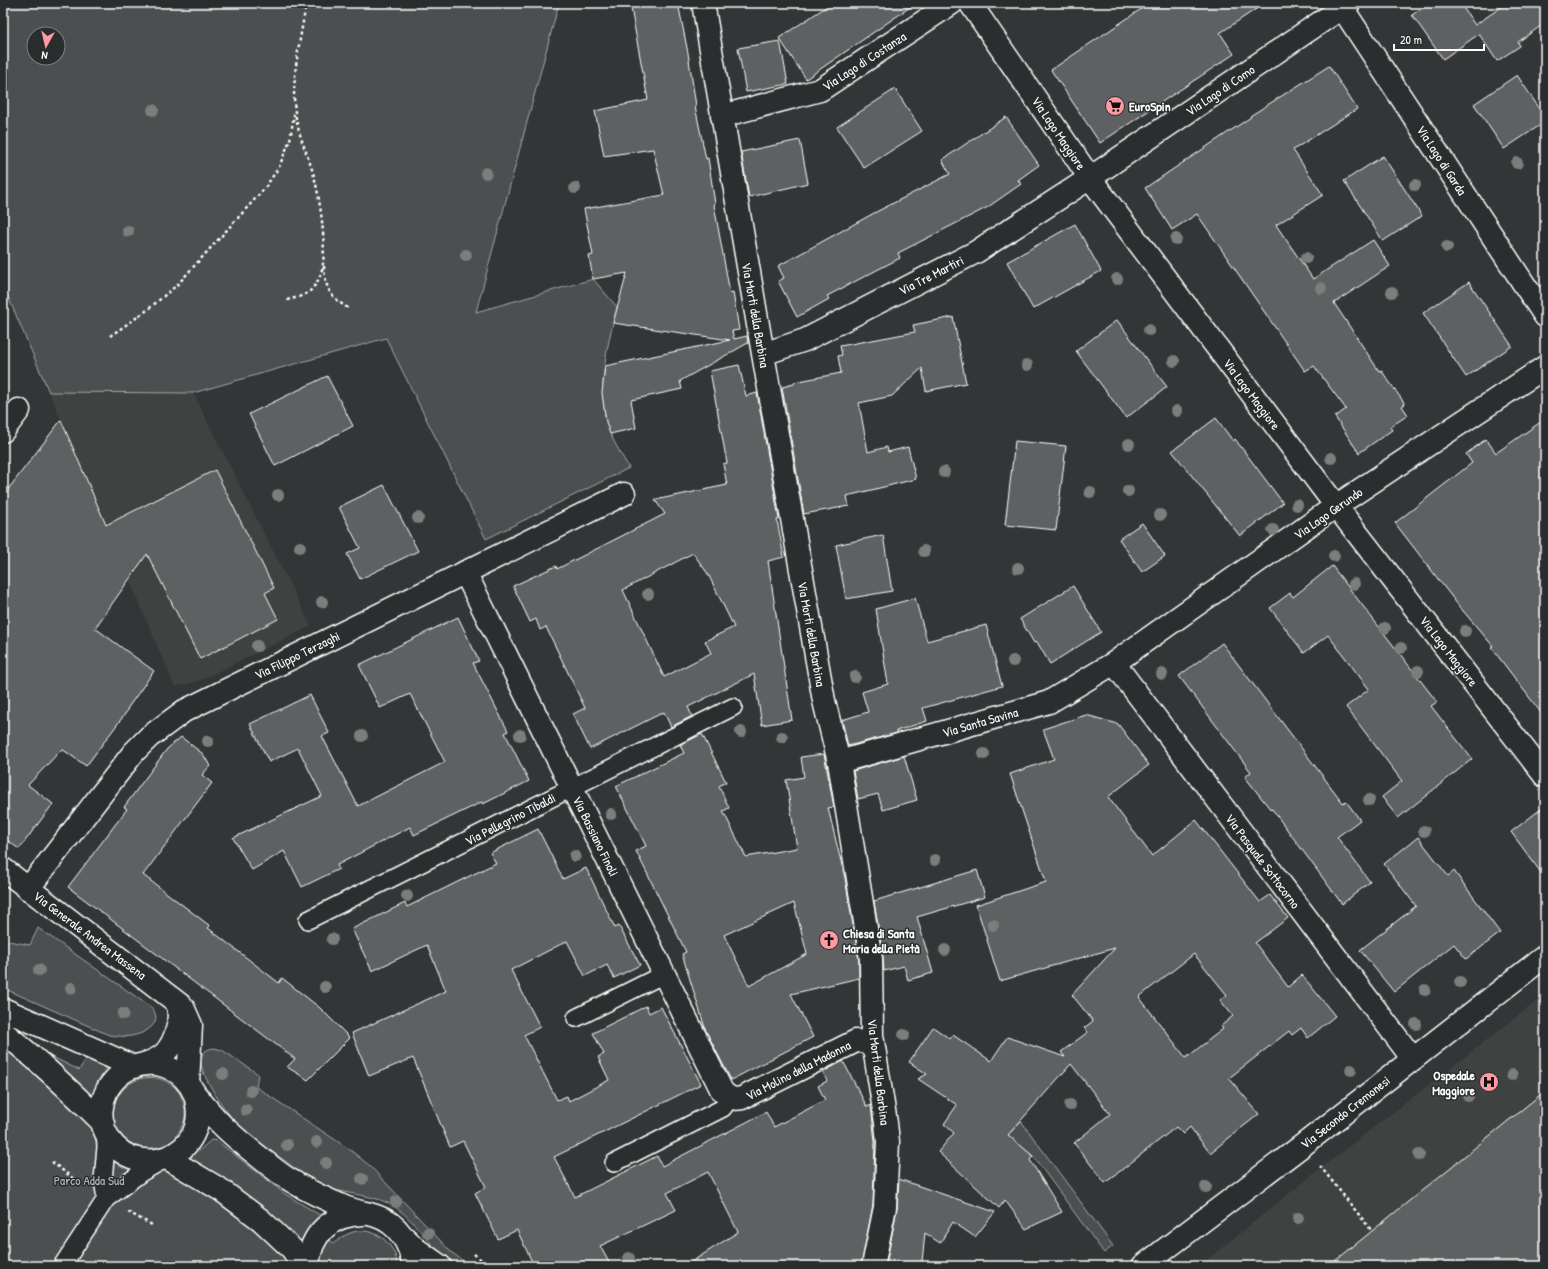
<svg xmlns="http://www.w3.org/2000/svg" width="1548" height="1269" viewBox="0 0 1548 1269" font-family="'Patrick Hand',sans-serif">
	<style>
		.built { fill: #404243 }
		.green { fill: #4c4f50; stroke: #a6a7a8; fill-rule: evenodd }
		.building { fill: #5f6162; stroke: #fff; fill-rule: evenodd }
		.lines { fill: none; stroke-linecap: round; stroke-linejoin: round }
		.service-casing { stroke: #fff; stroke-width: 20 }
		.minor-casing { stroke: #fff; stroke-width: 25 }
		.tertiary-casing { stroke: #fff; stroke-width: 25 }
		.path { stroke: #fff; stroke-width: 2.5; stroke-dasharray: 3 3; stroke-linecap: butt }
		.service { stroke: #2a2d2e; stroke-width: 17 }
		.minor { stroke: #2a2d2e; stroke-width: 22 }
		.tertiary { stroke: #2a2d2e; stroke-width: 22 }
		.tree { fill: #7c7e7e }
		.labels { text-anchor: middle; dominant-baseline: central; stroke-width: 3; stroke-linejoin: round; paint-order: stroke }
		.street-label { font-size: 13px; fill: #fff; stroke: #2a2d2e }
		.poi-label { font-size: 13px; font-weight: bold; fill: #fff; stroke: #2a2d2e; text-anchor: start }
		.park-label { font-size: 13px; fill: #b7b9b9; stroke: #2a2d2e }
	</style>
	<rect width="100%" height="100%" fill="#333536"/>
	<filter id="ink" filterUnits="userSpaceOnUse"><feTurbulence type="fractalNoise" baseFrequency=".025" numOctaves="2"/><feDisplacementMap in="SourceGraphic" scale="8" xChannelSelector="R" yChannelSelector="G"/><feConvolveMatrix kernelMatrix="1 2 1 2 8 2 1 2 1" color-interpolation-filters="sRGB"/></filter>
	<g filter="url(#ink)">
		<!-- built -->
		<path class="built" d="M49,392L193,393L311,626L199,681L175,687Z
			M1545,995V1266H1199L1321,1168Z"/>
		<!-- green -->
		<path class="green" d="M3,3H559L476,312L593,279L617,307C607,346 595,394 610,433C615,445 623,457 629,468L486,539L386,338L193,393L49,392L3,285ZM34,34H58V58H34Z
			M38,928L152,1008C164,1023 145,1034 131,1036C124,1037 117,1036 109,1035L3,988V940L30,945Z
			M3,1033L79,1070L88,1056L108,1066L97,1082L118,1096C139,1063 187,1077 185,1116C184,1124 180,1130 176,1136L199,1151L211,1140L217,1141L285,1194L323,1217L312,1229L334,1243C340,1239 345,1234 353,1232C374,1226 397,1244 397,1266H3Z
			M214,1048L222,1050L258,1074L256,1087L349,1149L370,1166L451,1252L470,1266C466,1266 461,1267 458,1265C433,1256 417,1217 388,1203C367,1193 341,1195 319,1184C306,1178 295,1168 284,1160C268,1149 252,1138 238,1125C228,1115 197,1072 201,1058C203,1051 208,1049 214,1048Z
			M1021,1121L1113,1246L1104,1253L1033,1156L1008,1135Z"/>
		<!-- building -->
		<path class="building" d="M630,3H678L688,53L696,106H695L706,159L708,158L715,204L714,205L730,293L733,292L739,330L732,331L734,339L747,336L748,343L680,381L682,389L631,400L636,428L610,434L606,422L602,393L605,366L730,340L613,323L627,273L593,279L589,256L593,255L584,209L664,195L653,149L604,156L595,111L648,100Z
			M832,3H916L806,79L779,38Z
			M1150,3H1265L1220,33L1234,54L1100,143L1051,70Z
			M1429,3H1460L1475,25L1507,3H1545V23L1518,42L1520,46L1497,61L1479,34L1443,59L1412,15Z
			M780,41L788,84L746,92L738,48Z
			M1329,66L1357,109L1293,150L1323,195L1276,225L1313,279L1373,240L1390,266L1334,303L1379,371L1381,370L1405,404L1402,406L1408,415L1390,427L1392,430L1359,453L1335,417L1346,409L1314,366L1305,371L1197,214L1172,230L1145,188L1251,117L1250,116Z
			M1517,75L1545,117V122L1504,149L1474,104Z
			M895,89L922,131L864,168L837,127Z
			M1006,117L1039,165L1018,180L1021,184L988,207L898,253L900,258L827,296L829,299L797,317L778,281L784,278L778,266L876,212L950,174L942,160Z
			M800,140L808,183L749,197L741,152Z
			M1383,156L1422,216L1383,241L1344,181Z
			M1075,224L1101,271L1033,309L1007,262Z
			M1469,282L1512,346L1466,377L1423,313Z
			M953,317L966,383L926,391L922,368L892,396L859,403L868,452L887,447L888,452L908,447L916,479L847,496L849,506L804,514L782,387L794,384V382L841,373L838,356L842,355L840,346L915,332L913,325Z
			M1117,320L1167,387L1126,418L1076,351Z
			M739,365L746,396L757,393L779,519L777,520L784,557L768,561L792,720L762,725L754,674L688,707L692,716L671,727L664,712L590,749L573,714L585,708L546,627L540,630L536,619L530,622L513,586L556,566L557,569L665,514L655,500L727,485L723,464L727,463L710,371ZM693,553L708,574L734,627L705,641L711,653L664,677L623,590Z
			M327,376L353,426L275,466L249,414Z
			M1216,418L1233,441L1235,439L1283,503L1240,536L1172,451Z
			M1545,419V718L1491,647L1493,646L1458,605L1395,523L1472,463L1466,454L1486,439L1496,453Z
			M61,420L106,525L215,470L274,588L265,593L278,619L200,659L147,554L95,628L154,671L127,709L128,710L86,766L62,749L28,785L53,804L19,849L3,837V496Z
			M1015,441L1066,446L1056,530L1005,525Z
			M384,485L418,551L360,579L347,554L360,548L339,507Z
			M1142,523L1165,556L1142,572L1119,539Z
			M883,535L892,591L846,599L836,545Z
			M1332,566L1437,702L1431,706L1472,759L1398,818L1382,797L1402,781L1346,707L1369,689L1328,635L1304,653L1270,608L1290,593L1293,597Z
			M1073,586L1101,632L1050,664L1037,642L1034,643L1020,619Z
			M915,598L927,641L986,625L1002,686L923,708L927,721L896,731L897,733L848,746L842,720L868,712L862,692L888,684L876,609Z
			M458,617L479,661L473,663L508,731L505,733L529,781L483,804L482,802L414,835L410,827L337,865L339,869L302,887L284,851L252,870L233,838L322,796L298,748L269,762L250,724L310,695L329,733L322,736L358,806L445,762L410,694L380,708L359,665Z
			M1222,643L1343,803L1346,801L1360,820L1337,837L1370,882L1342,904L1272,809L1271,810L1245,777L1251,772L1179,676Z
			M1086,715L1118,724L1149,765L1108,797L1152,856L1196,820L1260,902L1270,895L1288,918L1255,943L1288,987L1302,975L1335,1016L1308,1038L1301,1028L1292,1035L1289,1031L1229,1078L1259,1114L1210,1153L1190,1127L1183,1134L1176,1127L1105,1183L1074,1143L1110,1114L1071,1064L1008,1135L1033,1156L1030,1160L1062,1212L1026,1229L1005,1200L999,1208L938,1152L954,1133L944,1124L957,1105L918,1079L927,1074L909,1062L933,1027L950,1039L953,1035L991,1061L1007,1037L1065,1057L1061,1052L1088,1032L1084,1028L1093,1021L1072,995L1115,948L1000,981L976,905L1046,882L1010,774L1054,759L1043,729ZM1194,954L1227,995L1220,1000L1233,1016L1221,1026L1223,1029L1186,1058L1139,997Z
			M702,734L726,782L719,786L729,808L723,811L746,857L797,848L786,780L804,777L801,757L824,754L834,807L828,808L845,878L859,960V978L791,994L813,1037L731,1080L706,1031L682,954L686,952L636,851L646,846L616,786L684,753L680,745ZM794,903L807,954L749,986L724,935Z
			M181,737L203,754L210,766L202,775L212,783L143,875L210,926L208,928L279,983L282,978L320,1008L350,1038L308,1080L287,1067L295,1059L68,887L127,809L124,807L167,749Z
			M904,756L917,800L883,810L878,794L858,799L853,771Z
			M1545,806V878L1511,832Z
			M538,829L563,879L586,868L615,928L619,926L640,965L614,978L607,965L585,976L567,941L511,970L540,1027L524,1035L557,1100L567,1096L569,1101L609,1080L598,1057L604,1054L593,1033L646,1006L649,1013L661,1007L701,1084L554,1157L575,1197L657,1156L662,1166L766,1112L774,1127L825,1100L818,1086L827,1081L823,1072L843,1061L867,1107L871,1105L875,1142L873,1205L861,1266H685L738,1232L708,1172L667,1193L676,1210L600,1246L611,1266H534L517,1230L498,1239L475,1193L486,1187L463,1141L450,1147L413,1058L369,1076L352,1033L446,991L427,945L372,971L352,929L405,903L407,907L496,863L490,853Z
			M1418,837L1448,876L1454,871L1500,933L1466,959L1454,944L1394,992L1360,950L1416,906L1384,864Z
			M977,870L985,897L917,917L933,973L908,980L904,966L884,971L883,957L874,901Z
			M1545,1091V1266H1329L1372,1231Z
			M899,1179L910,1183L995,1212L975,1237L953,1222L940,1243L925,1233L922,1262L886,1265L897,1209Z"/>
		<g class="lines">
			<defs>
				<path id="service" d="M308,920L733,707
					M576,1018L664,974
					M105,1131L106,1147L103,1180L106,1199
					M614,1163L723,1108L730,1098
					M62,1266L106,1199L142,1172L163,1160"/>
				<path id="minor" d="M703,3L763,354L824,701L839,762L871,959L872,1035L886,1123L888,1142L885,1207L873,1266
					M970,3L1090,178L1336,506L1545,776
					M1339,3L1545,316
					M722,116L820,90L952,3
					M763,354L805,340L976,252L1090,178L1349,3
					M3,431L19,410
					M465,572L722,1091C728,1098 734,1100 742,1098L856,1041C867,1041 870,1043 875,1053
					M1114,663L1413,1059
					M839,762L1049,702L1114,663L1336,506L1545,367
					M3,869L183,1007L191,1025L188,1083
					M28,889L134,752L149,737L184,711L624,494
					M144,1064C151,1062 158,1059 164,1054C176,1042 182,1019 177,1003"/>
				<path id="tertiary" d="M3,1009L134,1067
					M3,1032C38,1060 71,1091 103,1123
					M194,1092C217,1160 128,1185 105,1131C99,1118 101,1102 107,1090C114,1078 126,1068 140,1065C158,1061 177,1068 188,1083C191,1086 192,1090 194,1093C203,1104 212,1115 222,1125C235,1138 249,1149 263,1160C272,1167 281,1175 290,1180C308,1191 327,1200 347,1208C356,1211 366,1213 376,1216C398,1223 411,1244 413,1266
					M167,1158L221,1190L261,1220L293,1250L302,1266
					M404,1237L416,1249L440,1266
					M308,1266C310,1234 331,1214 364,1214
					M1143,1266L1303,1145L1545,956"/>
			</defs>
			<!-- service casing -->
			<use href="#service" class="service-casing"/>
			<!-- minor casing -->
			<use href="#minor" class="minor-casing"/>
			<!-- tertiary casing -->
			<use href="#tertiary" class="tertiary-casing"/>
			<!-- path -->
			<path class="path" d="M324,266C325,288 330,298 350,309
				M287,300C295,298 304,296 310,291C315,286 319,280 321,273C328,253 320,198 314,176C308,155 298,135 295,112C291,77 301,38 306,3
				M110,336L146,311L177,285L265,188L279,167L290,140L294,114
				M52,1162L79,1183
				M1320,1166L1372,1231
				M128,1212L154,1226
				M474,1254L489,1266"/>
			<!-- service -->
			<use href="#service" class="service"/>
			<!-- minor -->
			<use href="#minor" class="minor"/>
			<!-- tertiary -->
			<use href="#tertiary" class="tertiary"/>
		</g>
		<!-- trees -->
		<g class="tree">
			<circle cx="153" cy="110" r="6"/>
			<circle cx="1517" cy="163" r="6"/>
			<circle cx="486" cy="173" r="6"/>
			<circle cx="1415" cy="185" r="6"/>
			<circle cx="575" cy="188" r="6"/>
			<circle cx="128" cy="231" r="6"/>
			<circle cx="1176" cy="239" r="6"/>
			<circle cx="1447" cy="247" r="6"/>
			<circle cx="466" cy="255" r="6"/>
			<circle cx="1306" cy="258" r="6"/>
			<circle cx="1117" cy="279" r="6"/>
			<circle cx="1321" cy="288" r="6"/>
			<circle cx="1392" cy="292" r="6"/>
			<circle cx="1149" cy="330" r="6"/>
			<circle cx="1174" cy="361" r="6"/>
			<circle cx="1027" cy="365" r="6"/>
			<circle cx="1177" cy="411" r="6"/>
			<circle cx="1129" cy="444" r="6"/>
			<circle cx="1331" cy="458" r="6"/>
			<circle cx="944" cy="472" r="6"/>
			<circle cx="1128" cy="491" r="6"/>
			<circle cx="1090" cy="492" r="6"/>
			<circle cx="278" cy="495" r="6"/>
			<circle cx="1297" cy="505" r="6"/>
			<circle cx="1160" cy="515" r="6"/>
			<circle cx="418" cy="518" r="6"/>
			<circle cx="1273" cy="530" r="6"/>
			<circle cx="300" cy="547" r="6"/>
			<circle cx="924" cy="551" r="6"/>
			<circle cx="1334" cy="556" r="6"/>
			<circle cx="1018" cy="568" r="6"/>
			<circle cx="1354" cy="584" r="6"/>
			<circle cx="648" cy="594" r="6"/>
			<circle cx="322" cy="602" r="6"/>
			<circle cx="1385" cy="628" r="6"/>
			<circle cx="1465" cy="631" r="6"/>
			<circle cx="257" cy="646" r="6"/>
			<circle cx="1401" cy="648" r="6"/>
			<circle cx="1013" cy="661" r="6"/>
			<circle cx="1418" cy="671" r="6"/>
			<circle cx="1162" cy="674" r="6"/>
			<circle cx="855" cy="677" r="6"/>
			<circle cx="741" cy="732" r="6"/>
			<circle cx="520" cy="735" r="6"/>
			<circle cx="362" cy="736" r="6"/>
			<circle cx="782" cy="737" r="6"/>
			<circle cx="208" cy="741" r="6"/>
			<circle cx="984" cy="754" r="6"/>
			<circle cx="1369" cy="800" r="6"/>
			<circle cx="611" cy="814" r="6"/>
			<circle cx="1424" cy="831" r="6"/>
			<circle cx="575" cy="856" r="6"/>
			<circle cx="935" cy="860" r="6"/>
			<circle cx="407" cy="896" r="6"/>
			<circle cx="993" cy="925" r="6"/>
			<circle cx="332" cy="939" r="6"/>
			<circle cx="945" cy="950" r="6"/>
			<circle cx="39" cy="970" r="6"/>
			<circle cx="1460" cy="982" r="6"/>
			<circle cx="325" cy="987" r="6"/>
			<circle cx="71" cy="988" r="6"/>
			<circle cx="1425" cy="990" r="6"/>
			<circle cx="123" cy="1014" r="6"/>
			<circle cx="1416" cy="1024" r="6"/>
			<circle cx="904" cy="1035" r="6"/>
			<circle cx="1351" cy="1070" r="6"/>
			<circle cx="223" cy="1074" r="6"/>
			<circle cx="1512" cy="1075" r="6"/>
			<circle cx="251" cy="1091" r="6"/>
			<circle cx="1468" cy="1096" r="6"/>
			<circle cx="1070" cy="1105" r="6"/>
			<circle cx="246" cy="1110" r="6"/>
			<circle cx="317" cy="1142" r="6"/>
			<circle cx="287" cy="1145" r="6"/>
			<circle cx="1419" cy="1155" r="6"/>
			<circle cx="326" cy="1163" r="6"/>
			<circle cx="362" cy="1179" r="6"/>
			<circle cx="1206" cy="1187" r="6"/>
			<circle cx="396" cy="1202" r="6"/>
			<circle cx="1298" cy="1218" r="6"/>
			<circle cx="428" cy="1233" r="6"/>
			<circle cx="629" cy="1258" r="6"/>
		</g>
	</g>
	<!-- icons -->
	<defs>
		<symbol id="supermarket-disc" viewBox="-11 -11 22 22"><circle r="9.5" fill="#ff9aa2" stroke="#2a2d2e"/><path d="M-6-5.5h2.5l.6 2H6L4.5 2H-2.5L-4.4-4H-6ZM-1.5 3.2a1.3 1.3 0 1 0 .1 0ZM3 3.2a1.3 1.3 0 1 0 .1 0Z" fill="#111"/></symbol>
		<symbol id="church-disc" viewBox="-11 -11 22 22"><circle r="9.5" fill="#ff9aa2" stroke="#2a2d2e"/><path d="M-1.2-6h2.4v3.5h3.3v2.4h-3.3V6h-2.4V-.1h-3.3v-2.4h3.3Z" fill="#111"/></symbol>
		<symbol id="hospital-disc" viewBox="-11 -11 22 22"><circle r="9.5" fill="#ff9aa2" stroke="#2a2d2e"/><path d="M-5-5h3v3.5h4V-5h3V5h-3V1.5h-4V5h-3Z" fill="#111"/></symbol>
	</defs>
	<g fill-rule="evenodd">
		<use href="#supermarket-disc" x="1104" y="95" width="22" height="22"/>
		<use href="#church-disc" x="818" y="929" width="22" height="22"/>
		<use href="#hospital-disc" x="1478" y="1071" width="22" height="22"/>
	</g>
	<g class="labels">
		<!-- street labels -->
		<g class="street-label">
			<text transform="translate(864 61) rotate(-33)">Via Lago di Costanza</text>
			<text transform="translate(1220 90) rotate(-34)">Via Lago di Como</text>
			<text transform="translate(1059 133) rotate(56)">Via Lago Maggiore</text>
			<text transform="translate(1442 160) rotate(57)">Via Lago di Garda</text>
			<text transform="translate(931 275) rotate(-27)">Via Tre Martiri</text>
			<text transform="translate(756 315) rotate(80)">Via Morti della Barbina</text>
			<text transform="translate(1252 394) rotate(53)">Via Lago Maggiore</text>
			<text transform="translate(1328 513) rotate(-35)">Via Lago Gerundo</text>
			<text transform="translate(812 634) rotate(80)">Via Morti della Barbina</text>
			<text transform="translate(1449 651) rotate(52)">Via Lago Maggiore</text>
			<text transform="translate(297 655) rotate(-26)">Via Filippo Terzaghi</text>
			<text transform="translate(980 722) rotate(-16)">Via Santa Savina</text>
			<text transform="translate(510 819) rotate(-27)">Via Pellegrino Tibaldi</text>
			<text transform="translate(596 836) rotate(64)">Via Bassiano Finoli</text>
			<text transform="translate(1263 861) rotate(53)">Via Pasquale Sottocorno</text>
			<text transform="translate(90 935) rotate(37)">Via Generale Andrea Massena</text>
			<text transform="translate(798 1070) rotate(-27)">Via Molino della Madonna</text>
			<text transform="translate(879 1072) rotate(83)">Via Morti della Barbina</text>
			<text transform="translate(1345 1112) rotate(-38)">Via Secondo Cremonesi</text>
		</g>
		<!-- poi labels -->
		<g class="poi-label">
			<text x="1129" y="106">EuroSpin</text>
			<text x="843" y="933">Chiesa di Santa<tspan x="843" dy="15">Maria della Pietà</tspan></text>
			<text x="1475" y="1075" text-anchor="end">Ospedale<tspan x="1475" dy="15">Maggiore</tspan></text>
		</g>
		<!-- park labels -->
		<g class="park-label">
			<text x="89" y="1180">Parco Adda Sud</text>
		</g>
	</g>
	<!-- margin -->
	<rect width="1548" height="1269" fill="none" stroke="#2a2d2e" stroke-width="16"/>
	<rect x="8" y="8" width="1532" height="1253" fill="none" stroke="#fff" stroke-width="1.5" filter="url(#ink)"/>
	<!-- north arrow -->
	<g transform="translate(46 46) rotate(188)"><circle r="19" fill="#2a2d2e" stroke="#7f8182"/>
	<path d="M0-3L7 15L0 10L-7 15Z" fill="#ff9aa2"/>
	<text y="-6" font-size="11" font-weight="bold" text-anchor="middle" fill="#ffffff">N</text>
	</g>
	<!-- scale -->
	<path d="M1394 44v6h90v-6" fill="none" stroke="#ffffff" stroke-width="2"/>
	<text x="1400" y="44" font-size="12" fill="#ffffff" stroke="#2a2d2e" stroke-width="3" paint-order="stroke">20 m</text>
</svg>
